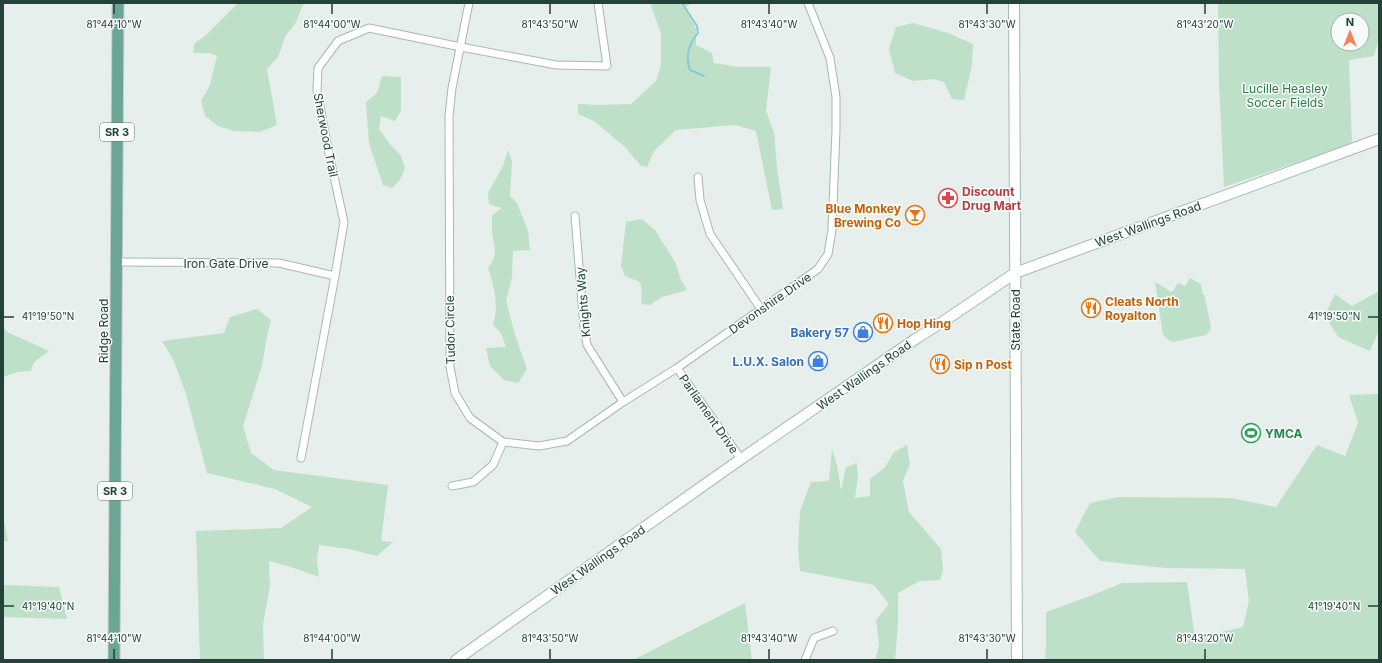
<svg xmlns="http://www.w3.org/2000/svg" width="1382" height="663" viewBox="0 0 1382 663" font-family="Inter,sans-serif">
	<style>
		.green { fill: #bfe0c8; fill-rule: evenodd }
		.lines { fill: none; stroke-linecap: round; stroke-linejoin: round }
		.stream { stroke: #8ec9d4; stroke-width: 2 }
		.street-casing { stroke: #a8b8b2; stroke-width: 9 }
		.secondary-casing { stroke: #a4bbb3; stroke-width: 12 }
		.primary-casing { stroke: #c2cac8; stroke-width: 13 }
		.street { stroke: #fff; stroke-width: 7 }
		.secondary { stroke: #fff; stroke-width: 10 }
		.primary { stroke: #6aa596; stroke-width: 11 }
		.ticks { fill: none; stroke: #24423a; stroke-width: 1.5 }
		.labels { text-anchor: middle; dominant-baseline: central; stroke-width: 3; stroke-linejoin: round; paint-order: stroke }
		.shield { fill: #f7fbf9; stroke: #637a73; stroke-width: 1 }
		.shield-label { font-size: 11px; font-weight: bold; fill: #24423a }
		.park-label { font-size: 12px; fill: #2d7a4b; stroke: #f7fbf9 }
		.street-label { font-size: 12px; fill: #24423a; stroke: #f7fbf9 }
		.health-label { font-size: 12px; font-weight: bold; fill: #be3a42; stroke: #f7fbf9; text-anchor: start }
		.food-label { font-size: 12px; font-weight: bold; fill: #c56008; stroke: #f7fbf9; text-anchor: start }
		.shop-label { font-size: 12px; font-weight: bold; fill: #366cbe; stroke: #f7fbf9; text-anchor: end }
		.leisure-label { font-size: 12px; font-weight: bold; fill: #27864d; stroke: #f7fbf9; text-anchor: start }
		.ticks-label { font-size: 10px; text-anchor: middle; fill: #24423a; stroke: #f7fbf9; stroke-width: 3; stroke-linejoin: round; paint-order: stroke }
	</style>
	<rect width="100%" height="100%" fill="#e6efeb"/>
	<!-- green -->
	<path class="green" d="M238,3H304L295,24L286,35L278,57L267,69L277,125L260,132L234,131L218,126L205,116L201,101L210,85L217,56L210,53H193L194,44L206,35Z
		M650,3H692L686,7L696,29V45L712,53L714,63L738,67H771L766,111L774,132L777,167L783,209L772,210L756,131L735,125L676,130L654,151L647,167L641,166L625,147L594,121L578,114V104L596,105L631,104L656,81L661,65V33Z
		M1218,3H1379V39L1374,56L1349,60L1352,144L1224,187L1219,83ZM1338,20H1362V44H1338Z
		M913,23L948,33L973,44L972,65L964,100L952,99L944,82L934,79L913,81L895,73L889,49L896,27Z
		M382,76L401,77V111L395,121L381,116L379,129L390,144L401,156L405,168L400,180L392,188L383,185L369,144L366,102L377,93Z
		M508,150L512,161L510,196L517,203L528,231L530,250L513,251L512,278L506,301L516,338L527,369L518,383L504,380L490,366L486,348L506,347L501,333L493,325C499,307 494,285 488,268C499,253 494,248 492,232C492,226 492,221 492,215L502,208L489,204L488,193L503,166Z
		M642,219L655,230L675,262L681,280L687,290L662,297L650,305L641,304L642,292L640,282L625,276L621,266L626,222Z
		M1190,278L1201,284L1203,295H1205V297L1211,328L1209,332L1206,335L1173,342L1169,340L1163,335L1155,282L1172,292L1178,283L1185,286Z
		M1379,291V330L1370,351L1338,337L1325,315L1335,294L1352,306Z
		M257,309L271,320L267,336L262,366L243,426L251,453L274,470L388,485L381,541L393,542L377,556L349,549L319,545L317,561L319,577L291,567L269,561L270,586L263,625L264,660H200L196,531L281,528L312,507L275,489L207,473L186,394L173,359L162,341L224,333L230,317Z
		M3,326L7,332L49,351L34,362L31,371L17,372L3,377Z
		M1379,392V660H1045L1046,645V612L1093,595L1122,583L1187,582L1195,638L1243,627L1249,601L1245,569L1166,568L1100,561L1075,532L1090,503L1119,497L1231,498L1276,507L1317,445L1345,456L1358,423L1349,395L1378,394Z
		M907,445L910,464L903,481L909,512L941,549L943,569L940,580L920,581L898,593V623L895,660H875L879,645L876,620L889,604L874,585L800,571L798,548L800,511L811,482L829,481L832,449L837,465L841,490L846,467L857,463L858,477L855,498L870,496V479L885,467L894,452Z
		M3,515L8,541L3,542Z
		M3,585L59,587L67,619L3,617Z
		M745,603L752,660H633Z"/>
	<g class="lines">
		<!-- stream -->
		<path class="stream" d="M682,3L697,26L698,33C689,43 685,57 690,70L704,76"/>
		<defs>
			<path id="street" d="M469,3L452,88L449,116L450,367L455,393L470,418L503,442L539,446L567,441L623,402L677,368L818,269L828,254L832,230L836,130V97L830,58L808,3
				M698,177L700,200L710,234L761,309
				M575,216L584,328L587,345L623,402
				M116,262L279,263L335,276
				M677,368L741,459
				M301,458L335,276L344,222L329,154L317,90L318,68L338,41L369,28L461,47L556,65L607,66L598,3
				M452,486L473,482L493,465L503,442
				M805,660L814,638L833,631"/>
			<path id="secondary" d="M1014,3L1017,660
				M456,660L741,459L917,338L944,321L1015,273L1379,139"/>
			<path id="primary" d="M114,660L118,3"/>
		</defs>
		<!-- street casing -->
		<use href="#street" class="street-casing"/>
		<!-- secondary casing -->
		<use href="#secondary" class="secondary-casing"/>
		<!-- primary casing -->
		<use href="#primary" class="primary-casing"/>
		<!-- street -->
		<use href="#street" class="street"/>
		<!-- secondary -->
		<use href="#secondary" class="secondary"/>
		<!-- primary -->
		<use href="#primary" class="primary"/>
	</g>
	<!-- ticks -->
	<path class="ticks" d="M114,4V14M332,4V14M550,4V14M769,4V14M987,4V14M1205,4V14M4,317H14M1368,317H1378M4,606H14M1368,606H1378M114,649V659M332,649V659M550,649V659M769,649V659M987,649V659M1205,649V659"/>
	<!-- icons -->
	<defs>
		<symbol id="pharmacy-ring" viewBox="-11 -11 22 22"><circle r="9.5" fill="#f7fbf9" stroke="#e0444e" stroke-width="1.5"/><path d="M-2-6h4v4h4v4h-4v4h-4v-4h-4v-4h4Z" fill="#e0444e"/></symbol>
		<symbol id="bar-ring" viewBox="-11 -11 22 22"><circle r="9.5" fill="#f7fbf9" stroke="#e8710a" stroke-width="1.5"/><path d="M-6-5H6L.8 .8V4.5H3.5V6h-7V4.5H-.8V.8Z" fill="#e8710a"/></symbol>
		<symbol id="restaurant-ring" viewBox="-11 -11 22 22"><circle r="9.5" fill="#f7fbf9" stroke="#e8710a" stroke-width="1.5"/><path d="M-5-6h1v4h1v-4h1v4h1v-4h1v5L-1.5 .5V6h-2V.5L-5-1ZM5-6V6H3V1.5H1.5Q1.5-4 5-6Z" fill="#e8710a"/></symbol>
		<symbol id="shop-ring" viewBox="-11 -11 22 22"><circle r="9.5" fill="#f7fbf9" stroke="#3f7fe0" stroke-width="1.5"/><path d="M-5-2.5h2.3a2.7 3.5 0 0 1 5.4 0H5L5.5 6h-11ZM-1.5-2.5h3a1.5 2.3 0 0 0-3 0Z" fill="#3f7fe0"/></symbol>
		<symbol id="stadium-ring" viewBox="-11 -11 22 22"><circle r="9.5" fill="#f7fbf9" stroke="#2e9e5b" stroke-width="1.5"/><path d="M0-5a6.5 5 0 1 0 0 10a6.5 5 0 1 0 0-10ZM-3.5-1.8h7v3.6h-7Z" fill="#2e9e5b"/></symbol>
	</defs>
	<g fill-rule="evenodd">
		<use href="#pharmacy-ring" x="937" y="187" width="22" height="22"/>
		<use href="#bar-ring" x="904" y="204" width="22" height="22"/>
		<use href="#restaurant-ring" x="1080" y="297" width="22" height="22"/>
		<use href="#restaurant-ring" x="872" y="312" width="22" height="22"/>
		<use href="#shop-ring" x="852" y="321" width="22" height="22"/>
		<use href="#shop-ring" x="807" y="350" width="22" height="22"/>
		<use href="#restaurant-ring" x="929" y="353" width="22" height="22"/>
		<use href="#stadium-ring" x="1240" y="422" width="22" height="22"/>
	</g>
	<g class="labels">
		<!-- shield labels -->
		<g class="shield">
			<rect x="100" y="123" width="34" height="18" rx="3"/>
			<rect x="98" y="482" width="34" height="18" rx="3"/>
		</g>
		<g class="shield-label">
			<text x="117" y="132">SR 3</text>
			<text x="115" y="491">SR 3</text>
		</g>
		<!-- park labels -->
		<g class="park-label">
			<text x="1285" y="88">Lucille Heasley<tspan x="1285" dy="14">Soccer Fields</tspan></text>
		</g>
		<!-- street labels -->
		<g class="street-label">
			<text transform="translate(326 135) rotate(79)">Sherwood Trail</text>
			<text transform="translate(1148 224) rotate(-20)">West Wallings Road</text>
			<text x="226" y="263">Iron Gate Drive</text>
			<text transform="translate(583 302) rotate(-95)">Knights Way</text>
			<text transform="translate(770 303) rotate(-35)">Devonshire Drive</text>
			<text transform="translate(1015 320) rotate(-90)">State Road</text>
			<text transform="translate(450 330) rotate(-91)">Tudor Circle</text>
			<text transform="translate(103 331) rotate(-90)">Ridge Road</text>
			<text transform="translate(864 375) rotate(-35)">West Wallings Road</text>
			<text transform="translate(709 414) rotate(55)">Parliament Drive</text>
			<text transform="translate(598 560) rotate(-35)">West Wallings Road</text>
		</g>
		<!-- health labels -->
		<g class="health-label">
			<text x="962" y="191">Discount<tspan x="962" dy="14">Drug Mart</tspan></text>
		</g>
		<!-- food labels -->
		<g class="food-label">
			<text x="901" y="208" text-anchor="end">Blue Monkey<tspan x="901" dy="14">Brewing Co</tspan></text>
			<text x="1105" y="301">Cleats North<tspan x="1105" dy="14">Royalton</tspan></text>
			<text x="897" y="323">Hop Hing</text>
			<text x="954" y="364">Sip n Post</text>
		</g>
		<!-- shop labels -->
		<g class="shop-label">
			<text x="849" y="332">Bakery 57</text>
			<text x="804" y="361">L.U.X. Salon</text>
		</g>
		<!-- leisure labels -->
		<g class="leisure-label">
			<text x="1265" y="433">YMCA</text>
		</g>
	</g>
	<g class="ticks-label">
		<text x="114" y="28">81°44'10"W</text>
		<text x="332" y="28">81°44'00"W</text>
		<text x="550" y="28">81°43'50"W</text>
		<text x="769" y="28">81°43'40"W</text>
		<text x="987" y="28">81°43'30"W</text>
		<text x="1205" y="28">81°43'20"W</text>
		<text x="48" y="320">41°19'50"N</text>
		<text x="1334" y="320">41°19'50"N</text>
		<text x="48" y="610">41°19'40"N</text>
		<text x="1334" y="610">41°19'40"N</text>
		<text x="114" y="642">81°44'10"W</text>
		<text x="332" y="642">81°44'00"W</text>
		<text x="550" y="642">81°43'50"W</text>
		<text x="769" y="642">81°43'40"W</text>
		<text x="987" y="642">81°43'30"W</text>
		<text x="1205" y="642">81°43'20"W</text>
	</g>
	<!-- border -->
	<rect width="1382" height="663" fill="none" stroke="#24423a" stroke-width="8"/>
	<!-- north arrow -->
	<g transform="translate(1350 32)"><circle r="19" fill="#f7fbf9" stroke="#a3b1ad"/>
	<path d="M0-3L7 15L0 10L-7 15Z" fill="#f4845f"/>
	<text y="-6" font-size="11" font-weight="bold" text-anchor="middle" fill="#24423a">N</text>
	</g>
</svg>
